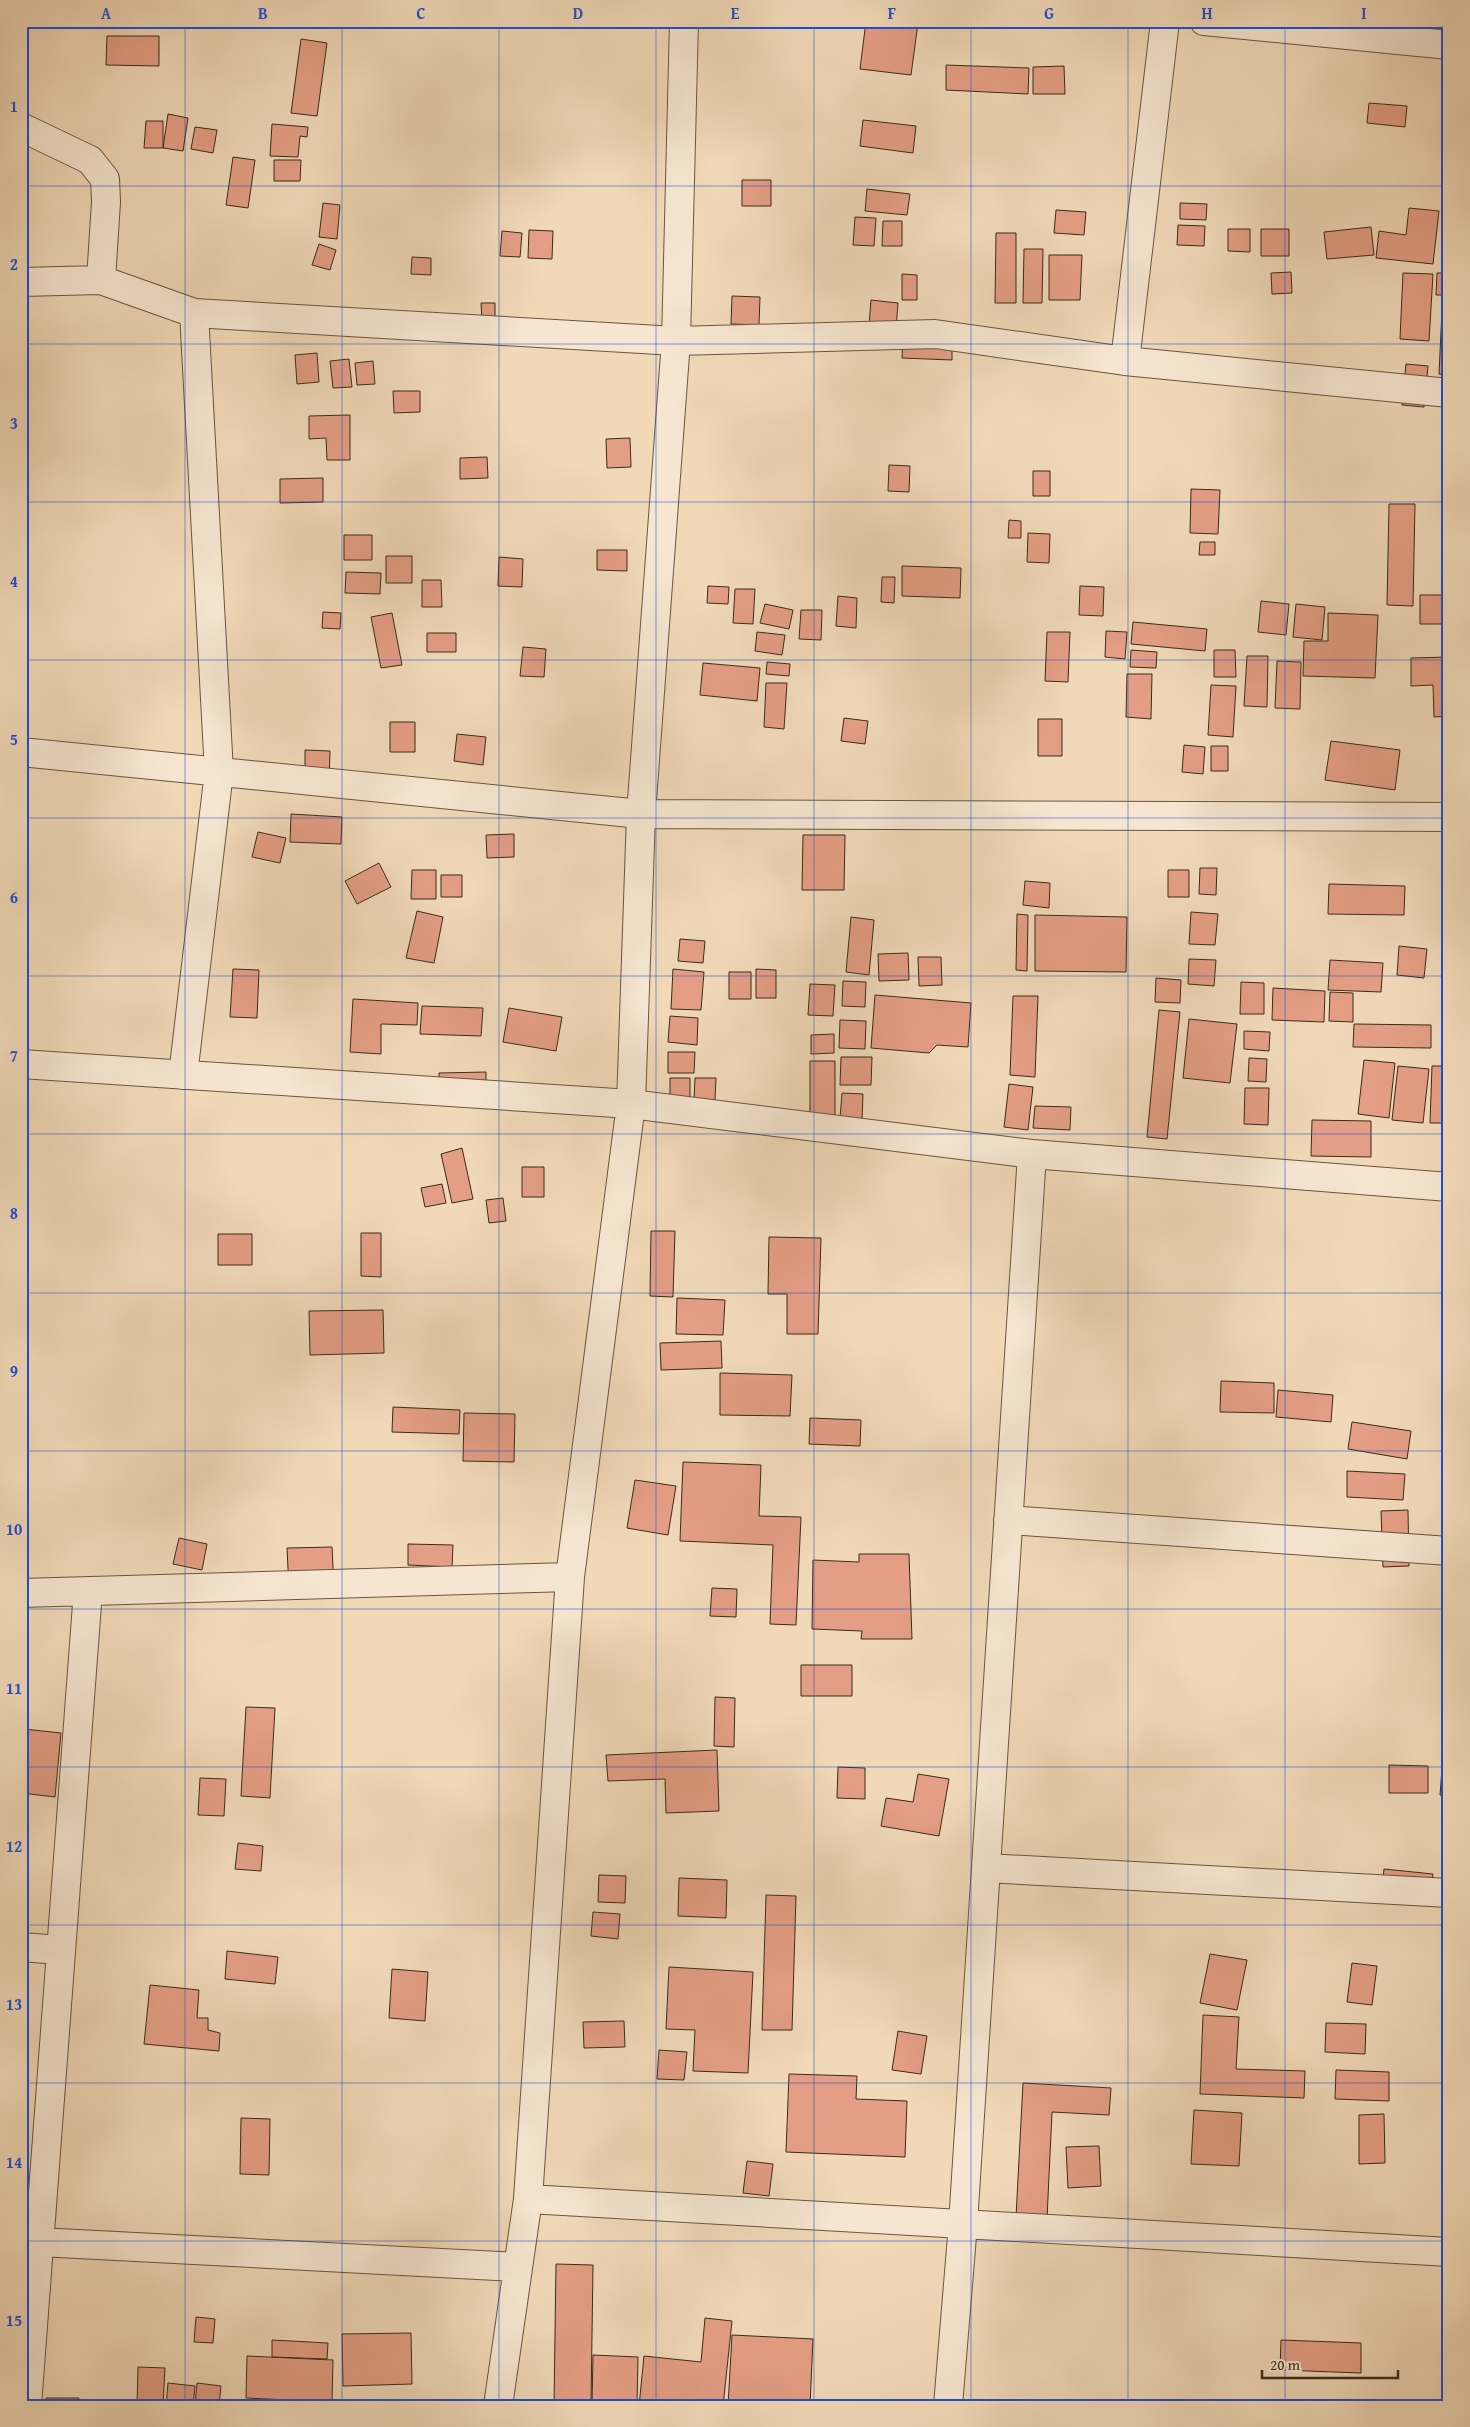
<svg xmlns="http://www.w3.org/2000/svg" width="1470" height="2427" viewBox="0 0 1470 2427" font-family="'Gentium Book Plus',serif">
	<style>
		.building { fill: #e49e85; stroke: #3a2b17 }
		.lines { fill: none; stroke-linecap: round; stroke-linejoin: round }
		.street-casing { stroke: #68563f; stroke-width: 30 }
		.street { stroke: #f6e6d1; stroke-width: 28 }
		.grid { fill: none; stroke: #1d4ed8; stroke-width: 1; stroke-opacity: 0.55 }
		.neatline { fill: none; stroke: #1d4ed8; stroke-width: 2 }
		.grid-label { font-size: 16px; text-anchor: middle; font-weight: bold; fill: #1d4ed8 }
	</style>
	<rect width="100%" height="100%" fill="#f1d9b8"/>
	<filter id="stains"><feTurbulence type="fractalNoise" baseFrequency=".004" numOctaves="4"/><feColorMatrix values="0 0 0 0 .2 0 0 0 0 .09 0 0 0 0 .02 0 0 0 .5 -.17"/></filter>
	<radialGradient id="worn" r=".72"><stop offset=".6" stop-color="#630" stop-opacity="0"/><stop offset="1" stop-color="#630" stop-opacity=".3"/></radialGradient>
	<!-- building -->
	<path class="building" d="M866,21L918,23L911,75L860,69Z
		M107,36H159V66L106,65Z
		M301,39L327,43L317,116L291,113Z
		M946,65L1029,68L1028,94L946,90Z
		M1064,66L1065,94H1033V67Z
		M1369,103L1407,106L1405,127L1367,123Z
		M168,114L188,118L183,151L163,148Z
		M863,120L916,126L913,153L860,146Z
		M146,121H163V148H144Z
		M272,124L308,127L307,137L300,136L298,157L270,156Z
		M195,127L217,130L213,153L191,149Z
		M1447,131H1449V160H1445Z
		M233,157L255,160L248,208L226,205Z
		M274,160H301L300,181H274Z
		M742,180H771V206H742Z
		M867,189L910,194L907,215L865,211Z
		M323,203L340,205L337,239L319,237Z
		M1180,203L1207,204L1206,220L1180,219Z
		M1409,208L1439,211L1433,264L1376,258L1379,231L1406,235Z
		M1056,210L1086,212L1084,235L1054,233Z
		M855,217L876,218L874,246L853,245Z
		M883,221H902V246H882Z
		M1178,225L1205,226L1204,246L1177,245Z
		M1371,227L1374,255L1327,259L1324,232Z
		M1228,229H1250V252L1228,251Z
		M1261,229H1289V256H1261Z
		M529,230L553,231L552,259L528,258Z
		M502,231L522,233L520,257L500,256Z
		M996,233H1016V303H995Z
		M319,244L336,250L330,270L312,265Z
		M1024,249H1043L1042,303H1023Z
		M1049,255H1082L1080,300H1049Z
		M412,257L431,258V275L411,274Z
		M1291,272L1292,293L1272,294L1271,273Z
		M1403,273L1433,274L1429,341L1400,339Z
		M1437,273H1449V295H1436Z
		M902,274L917,275V300H902Z
		M732,296L760,297L759,325L731,324Z
		M871,300L898,303L896,328L869,325Z
		M481,303H495V319L482,320Z
		M1442,310H1449V375L1439,374Z
		M903,331L952,334V360L902,358Z
		M317,353L319,382L297,384L295,355Z
		M349,359L352,387L333,388L330,361Z
		M373,361L375,384L357,385L355,363Z
		M1406,364L1428,366L1424,407L1402,405Z
		M393,391H420V412L394,413Z
		M350,415V460H327L326,438L309,439V416Z
		M630,438L631,467L607,468L606,439Z
		M487,457L488,478L460,479V458Z
		M889,465L910,466L909,492L888,491Z
		M1033,471H1050V496H1033Z
		M323,478V502L280,503V479Z
		M1191,489L1220,490L1218,534L1190,533Z
		M1389,504H1415L1413,606L1387,605Z
		M1009,520L1021,521V538H1008Z
		M1028,533L1050,534L1049,563L1027,562Z
		M344,535H372V560H344Z
		M1200,542H1215V555H1199Z
		M597,550H627V571L597,570Z
		M386,556H412V583H386Z
		M499,557L523,559L522,587L498,586Z
		M902,566L961,568L960,598L902,596Z
		M346,572L381,573L380,594L345,593Z
		M882,577H895L894,603L881,602Z
		M422,580H441L442,607H422Z
		M708,586L729,587L728,604L707,603Z
		M1080,586L1104,587L1103,616L1079,615Z
		M735,589H755L753,624L733,623Z
		M1420,595H1444V624H1420Z
		M838,596L857,598L856,628L836,626Z
		M1261,601L1289,604L1286,635L1258,632Z
		M765,604L793,610L789,629L760,623Z
		M1296,604L1325,607L1322,640L1293,637Z
		M801,610H822L821,640L799,639Z
		M323,612L341,613L340,629L322,628Z
		M392,613L402,665L381,668L371,617Z
		M1328,613L1378,615L1375,678L1303,676L1304,641H1328Z
		M1133,622L1207,629L1205,651L1131,644Z
		M1106,631L1127,632L1125,659L1105,657Z
		M757,632L785,635L782,655L755,651Z
		M1047,632H1070L1068,682L1045,681Z
		M427,633H456V652H427Z
		M523,647L546,649L544,677L520,676Z
		M1131,650L1157,652L1156,668L1130,667Z
		M1214,650H1235L1236,677H1214Z
		M1247,656H1268L1267,707L1244,706Z
		M1449,657V716L1434,717L1433,685L1411,686V658Z
		M1277,661L1301,662L1300,709L1275,708Z
		M767,662L790,664L789,676L766,674Z
		M703,663L760,668L757,701L700,695Z
		M1127,674H1152L1151,719L1126,717Z
		M766,683H787L784,729L764,727Z
		M1211,685L1236,686L1233,737L1208,735Z
		M844,718L868,721L865,744L841,741Z
		M1038,719H1062V756H1038Z
		M390,722H415V752H390Z
		M457,734L486,737L483,765L454,761Z
		M1331,741L1400,750L1395,790L1325,780Z
		M1184,745L1205,747L1203,774L1182,772Z
		M1211,746H1228V771H1211Z
		M305,750L330,751L329,781L305,780Z
		M291,814L342,817L341,844L290,842Z
		M258,832L286,838L280,863L252,857Z
		M514,834V857L487,858L486,835Z
		M803,835H845L844,890H802Z
		M379,863L391,887L357,904L345,881Z
		M1200,868H1217L1216,895L1199,894Z
		M412,870H436V899H411Z
		M1168,870H1189V897H1168Z
		M441,875H462V897H441Z
		M1025,881L1050,883L1049,908L1023,905Z
		M1329,884L1405,886L1404,915L1328,914Z
		M417,911L443,917L434,963L406,958Z
		M1191,912L1218,914L1215,945L1189,944Z
		M1017,914L1028,915L1027,971L1016,970Z
		M1035,915L1127,917L1126,972L1035,971Z
		M851,917L874,920L869,975L846,972Z
		M680,939L705,941L703,963L678,961Z
		M1399,946L1427,949L1424,978L1397,975Z
		M908,953L909,980L879,981L878,954Z
		M918,957H941L942,985L919,986Z
		M1189,959L1216,960L1214,986L1188,984Z
		M1330,960L1383,963L1381,992L1328,990Z
		M233,969L259,970L257,1018L230,1017Z
		M673,969L704,972L701,1010L671,1009Z
		M756,969L776,970V998H756Z
		M729,972H751V999H729Z
		M1156,978L1181,980L1180,1003L1155,1002Z
		M843,981L866,982L865,1007L842,1006Z
		M1241,982L1264,983V1014H1240Z
		M810,984L835,985L833,1016L808,1015Z
		M1273,988L1325,991L1324,1022L1272,1020Z
		M1330,992L1353,993V1022L1329,1021Z
		M875,995L971,1003L968,1047L937,1045L929,1053L871,1048Z
		M1013,996H1038L1035,1077L1010,1075Z
		M353,999L418,1003L417,1025L381,1024V1054L350,1052Z
		M422,1006L483,1008L481,1036L420,1034Z
		M509,1008L562,1017L556,1051L503,1042Z
		M1159,1010L1180,1012L1167,1139L1147,1137Z
		M670,1016L698,1018L697,1045L668,1042Z
		M1189,1019L1237,1024L1230,1083L1183,1078Z
		M840,1020L866,1021L865,1049L839,1048Z
		M1354,1024L1431,1025V1048L1353,1047Z
		M1244,1031L1270,1032L1269,1051L1244,1049Z
		M834,1034V1053L811,1054V1035Z
		M668,1052H695L694,1073H668Z
		M841,1057H872L871,1085H840Z
		M1249,1058L1267,1059L1266,1082L1248,1081Z
		M1364,1060L1395,1063L1389,1118L1358,1114Z
		M810,1061H835V1115H810Z
		M1398,1066L1429,1069L1423,1123L1392,1120Z
		M1432,1066H1449V1123H1430Z
		M486,1072V1101L439,1103V1073Z
		M670,1078H690V1100H670Z
		M695,1078H716L715,1100H694Z
		M1009,1084L1033,1087L1028,1130L1004,1127Z
		M1245,1088H1269L1268,1125L1244,1124Z
		M842,1093L863,1094L862,1120L840,1118Z
		M1035,1106L1071,1107L1070,1130L1033,1128Z
		M1312,1120L1371,1121V1157L1311,1156Z
		M462,1148L473,1199L452,1203L441,1154Z
		M522,1167H544V1197H522Z
		M442,1184L446,1203L425,1207L421,1188Z
		M503,1198L506,1221L489,1223L486,1200Z
		M651,1231H675L673,1297L650,1296Z
		M361,1233H381V1277L361,1276Z
		M218,1234H252V1265H218Z
		M769,1237L821,1238L818,1334H787V1294H768Z
		M677,1298L725,1300L723,1335L676,1334Z
		M383,1310L384,1353L310,1355L309,1311Z
		M721,1341L722,1368L661,1370L660,1343Z
		M720,1373L792,1375L790,1416L720,1415Z
		M1221,1381L1274,1383V1413L1220,1412Z
		M1278,1390L1333,1395L1331,1422L1276,1417Z
		M393,1407L460,1410L459,1434L392,1432Z
		M464,1413L515,1414L514,1462L463,1461Z
		M810,1418L861,1420L860,1446L809,1444Z
		M1352,1422L1411,1431L1407,1459L1348,1449Z
		M683,1462L761,1465L759,1516L801,1517L796,1625L770,1624L773,1545L680,1541Z
		M1347,1471L1405,1474L1403,1500L1347,1497Z
		M635,1480L676,1486L668,1535L627,1528Z
		M1408,1510L1409,1566L1383,1567L1381,1511Z
		M179,1538L207,1544L202,1570L173,1564Z
		M408,1544L453,1545L452,1567L408,1565Z
		M332,1547L334,1587L289,1589L287,1548Z
		M859,1554H909L912,1639H861L862,1631L812,1629L813,1560L859,1562Z
		M712,1588L737,1589L736,1617L710,1616Z
		M801,1665H852V1696H801Z
		M715,1697L735,1698L734,1747L714,1746Z
		M246,1707L275,1708L270,1798L241,1796Z
		M24,1729L61,1733L55,1797L21,1793Z
		M717,1750L719,1811L666,1813L665,1779L608,1781L606,1755Z
		M1389,1765L1428,1766V1793H1389Z
		M838,1767L865,1768V1799L837,1798Z
		M1442,1769H1449V1796L1440,1795Z
		M918,1774L949,1779L939,1836L881,1826L886,1798L913,1802Z
		M200,1778L226,1779L224,1816L198,1815Z
		M238,1843L263,1846L261,1871L235,1869Z
		M1384,1869L1433,1874L1430,1902L1381,1898Z
		M599,1875L626,1876L625,1903L598,1902Z
		M679,1878L727,1880L726,1918L678,1916Z
		M766,1895L796,1896L792,2030H762Z
		M593,1912L620,1914L618,1939L591,1936Z
		M227,1951L278,1957L275,1984L225,1979Z
		M1210,1954L1247,1960L1237,2010L1200,2003Z
		M1352,1963L1377,1966L1372,2005L1347,2002Z
		M669,1967L753,1972L748,2073L693,2071L695,2030L666,2029Z
		M392,1969L428,1972L425,2021L389,2018Z
		M150,1985L199,1990L197,2018H208V2030L220,2033L219,2051L144,2044Z
		M1203,2015L1239,2017L1236,2069L1305,2071L1304,2098L1200,2094Z
		M624,2021L625,2047L584,2048L583,2022Z
		M1326,2023L1366,2024L1365,2054L1325,2052Z
		M898,2031L927,2036L921,2074L892,2070Z
		M659,2050L687,2052L684,2080L657,2079Z
		M1336,2070L1389,2072V2101L1335,2099Z
		M789,2074L857,2076L856,2099L907,2101L905,2157L786,2152Z
		M1023,2083L1111,2088L1109,2115L1052,2112L1047,2219L1016,2217Z
		M1194,2110L1242,2113L1239,2166L1191,2164Z
		M1384,2114L1385,2163L1359,2164V2115Z
		M241,2118L270,2119L269,2175L240,2174Z
		M1099,2146L1101,2186L1068,2188L1066,2147Z
		M747,2161L773,2164L769,2196L743,2193Z
		M556,2264L593,2265L591,2406H554Z
		M196,2317L215,2319L213,2343L194,2342Z
		M705,2318L732,2321L723,2406H639L644,2356L701,2362Z
		M411,2333L412,2384L343,2386L342,2334Z
		M732,2335L813,2339L810,2406H728Z
		M272,2340L328,2343L327,2359L272,2357Z
		M1281,2340L1361,2343V2373L1280,2370Z
		M593,2355L638,2357L637,2404H592Z
		M247,2356L333,2360L332,2402L246,2398Z
		M138,2367L165,2368L163,2406H137Z
		M168,2383L195,2386L193,2406H166Z
		M197,2383L221,2386L219,2406H195Z
		M46,2398H79V2406H46Z"/>
	<g class="lines">
		<defs>
			<path id="street" d="M1204,21L1449,45
				M21,127L90,160L105,179L106,202L101,280
				M21,282L101,280L194,313L676,341L935,334L1125,361L1449,393
				M1125,361L1165,21
				M21,752L641,814L1449,817
				M21,1064L631,1104L1032,1154L1449,1187
				M183,1075L219,772L194,313
				M1008,1520L1449,1551
				M21,1593L570,1577
				M986,1868L1449,1893
				M21,1947L60,1950
				M528,2199L1449,2252
				M39,2242L517,2267
				M27,2406L88,1591
				M498,2406L528,2199L570,1577L631,1104L641,814L676,341L684,21
				M948,2406L963,2224L1032,1154"/>
		</defs>
		<!-- street casing -->
		<use href="#street" class="street-casing"/>
		<!-- street -->
		<use href="#street" class="street"/>
	</g>
	<!-- grid -->
	<path class="grid" d="M185,21V2406M342,21V2406M499,21V2406M656,21V2406M814,21V2406M971,21V2406M1128,21V2406M1285,21V2406M21,186H1449M21,344H1449M21,502H1449M21,660H1449M21,818H1449M21,976H1449M21,1134H1449M21,1293H1449M21,1451H1449M21,1609H1449M21,1767H1449M21,1925H1449M21,2083H1449M21,2241H1449"/>
	<!-- margin -->
	<rect width="1470" height="2427" fill="none" stroke="#f1d9b8" stroke-width="55"/>
	<!-- scale -->
	<path d="M1262 2370v8h136v-8" fill="none" stroke="#3a2b17" stroke-width="2.5"/>
	<text x="1270" y="2370" font-size="15" fill="#3a2b17" stroke="#f6e6d1" stroke-width="4" paint-order="stroke">20 m</text>
	<rect x="28" y="28" width="1414" height="2372" class="neatline"/>
	<g class="grid-label">
		<text x="106" y="19">A</text>
		<text x="263" y="19">B</text>
		<text x="421" y="19">C</text>
		<text x="578" y="19">D</text>
		<text x="735" y="19">E</text>
		<text x="892" y="19">F</text>
		<text x="1049" y="19">G</text>
		<text x="1207" y="19">H</text>
		<text x="1364" y="19">I</text>
		<text x="14" y="112">1</text>
		<text x="14" y="270">2</text>
		<text x="14" y="429">3</text>
		<text x="14" y="587">4</text>
		<text x="14" y="745">5</text>
		<text x="14" y="903">6</text>
		<text x="14" y="1061">7</text>
		<text x="14" y="1219">8</text>
		<text x="14" y="1377">9</text>
		<text x="14" y="1535">10</text>
		<text x="14" y="1694">11</text>
		<text x="14" y="1852">12</text>
		<text x="14" y="2010">13</text>
		<text x="14" y="2168">14</text>
		<text x="14" y="2326">15</text>
	</g>
	<rect width="100%" height="100%" filter="url(#stains)"/>
	<rect width="100%" height="100%" fill="url(#worn)"/>
</svg>
